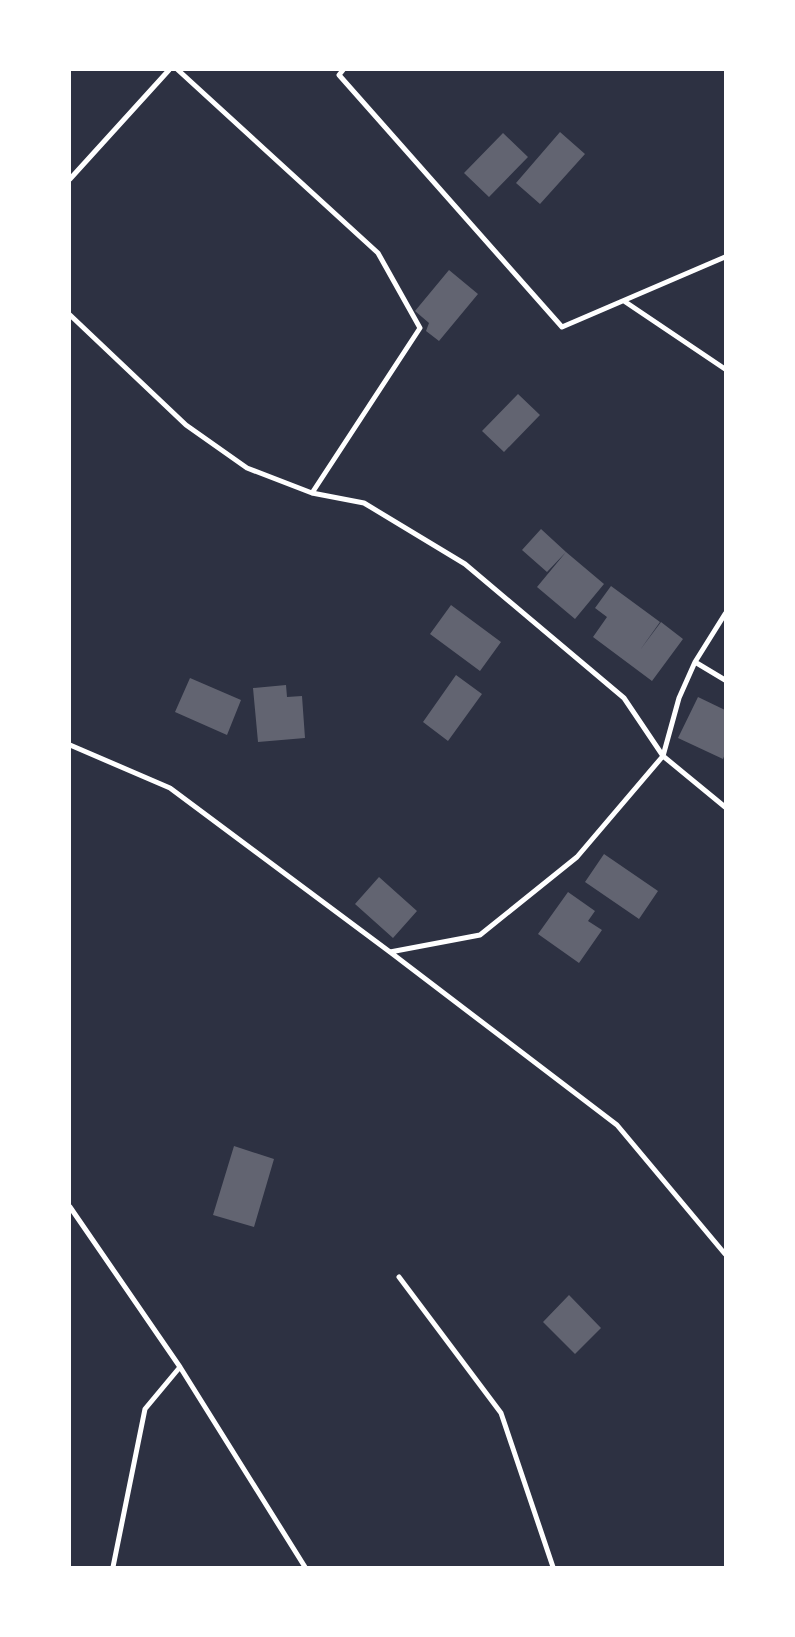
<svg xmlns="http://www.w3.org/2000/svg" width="795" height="1637" viewBox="0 0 795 1637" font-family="'Roboto Condensed',sans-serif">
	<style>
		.building { fill: #626471 }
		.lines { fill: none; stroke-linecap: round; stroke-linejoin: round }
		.minor { stroke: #fff; stroke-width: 5 }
	</style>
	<rect width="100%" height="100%" fill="#2d3142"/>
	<!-- building -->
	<path class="building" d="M560,132L585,154L540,204L516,183Z
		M503,133L528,157L489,197L464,173Z
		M449,270L478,294L439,341L426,331L429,323L415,311Z
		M518,394L540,415L504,452L482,431Z
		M541,529L566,552L547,572L522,550Z
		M566,552L604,584L575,619L537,587Z
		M611,586L660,622L640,650L661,622L683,639L652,681L593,637L607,617L595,608Z
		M451,605L501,642L480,671L430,634Z
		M456,675L482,694L448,741L423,722Z
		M190,678L241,700L227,735L175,712Z
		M286,685L287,697L302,696L305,738L258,742L253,688Z
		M698,697L725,710V754L723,759L678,738Z
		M604,854L658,891L639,919L585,882Z
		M379,877L417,911L393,938L355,904Z
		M568,892L595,911L588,921L602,930L579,963L538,934Z
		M234,1146L274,1159L254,1227L213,1215Z
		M569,1295L601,1328L575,1354L543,1322Z"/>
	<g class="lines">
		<!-- minor -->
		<path class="minor" d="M178,70L378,253L420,328L312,493
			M343,70L339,75L562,327L725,257
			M70,179L169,70
			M624,301L725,369
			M70,315L186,425L247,468L312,493L364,503L465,564L624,698L663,756L725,807
			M695,662L725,680
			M70,745L170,788L390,952L617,1125L725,1254
			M390,952L480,935L577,857L663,756L679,698L695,662L725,614
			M70,1207L180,1367L305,1567
			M399,1277L501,1413L553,1567
			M113,1567L145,1409L180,1367"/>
	</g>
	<!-- border -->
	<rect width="795" height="1637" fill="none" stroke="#ffffff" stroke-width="142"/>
</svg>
